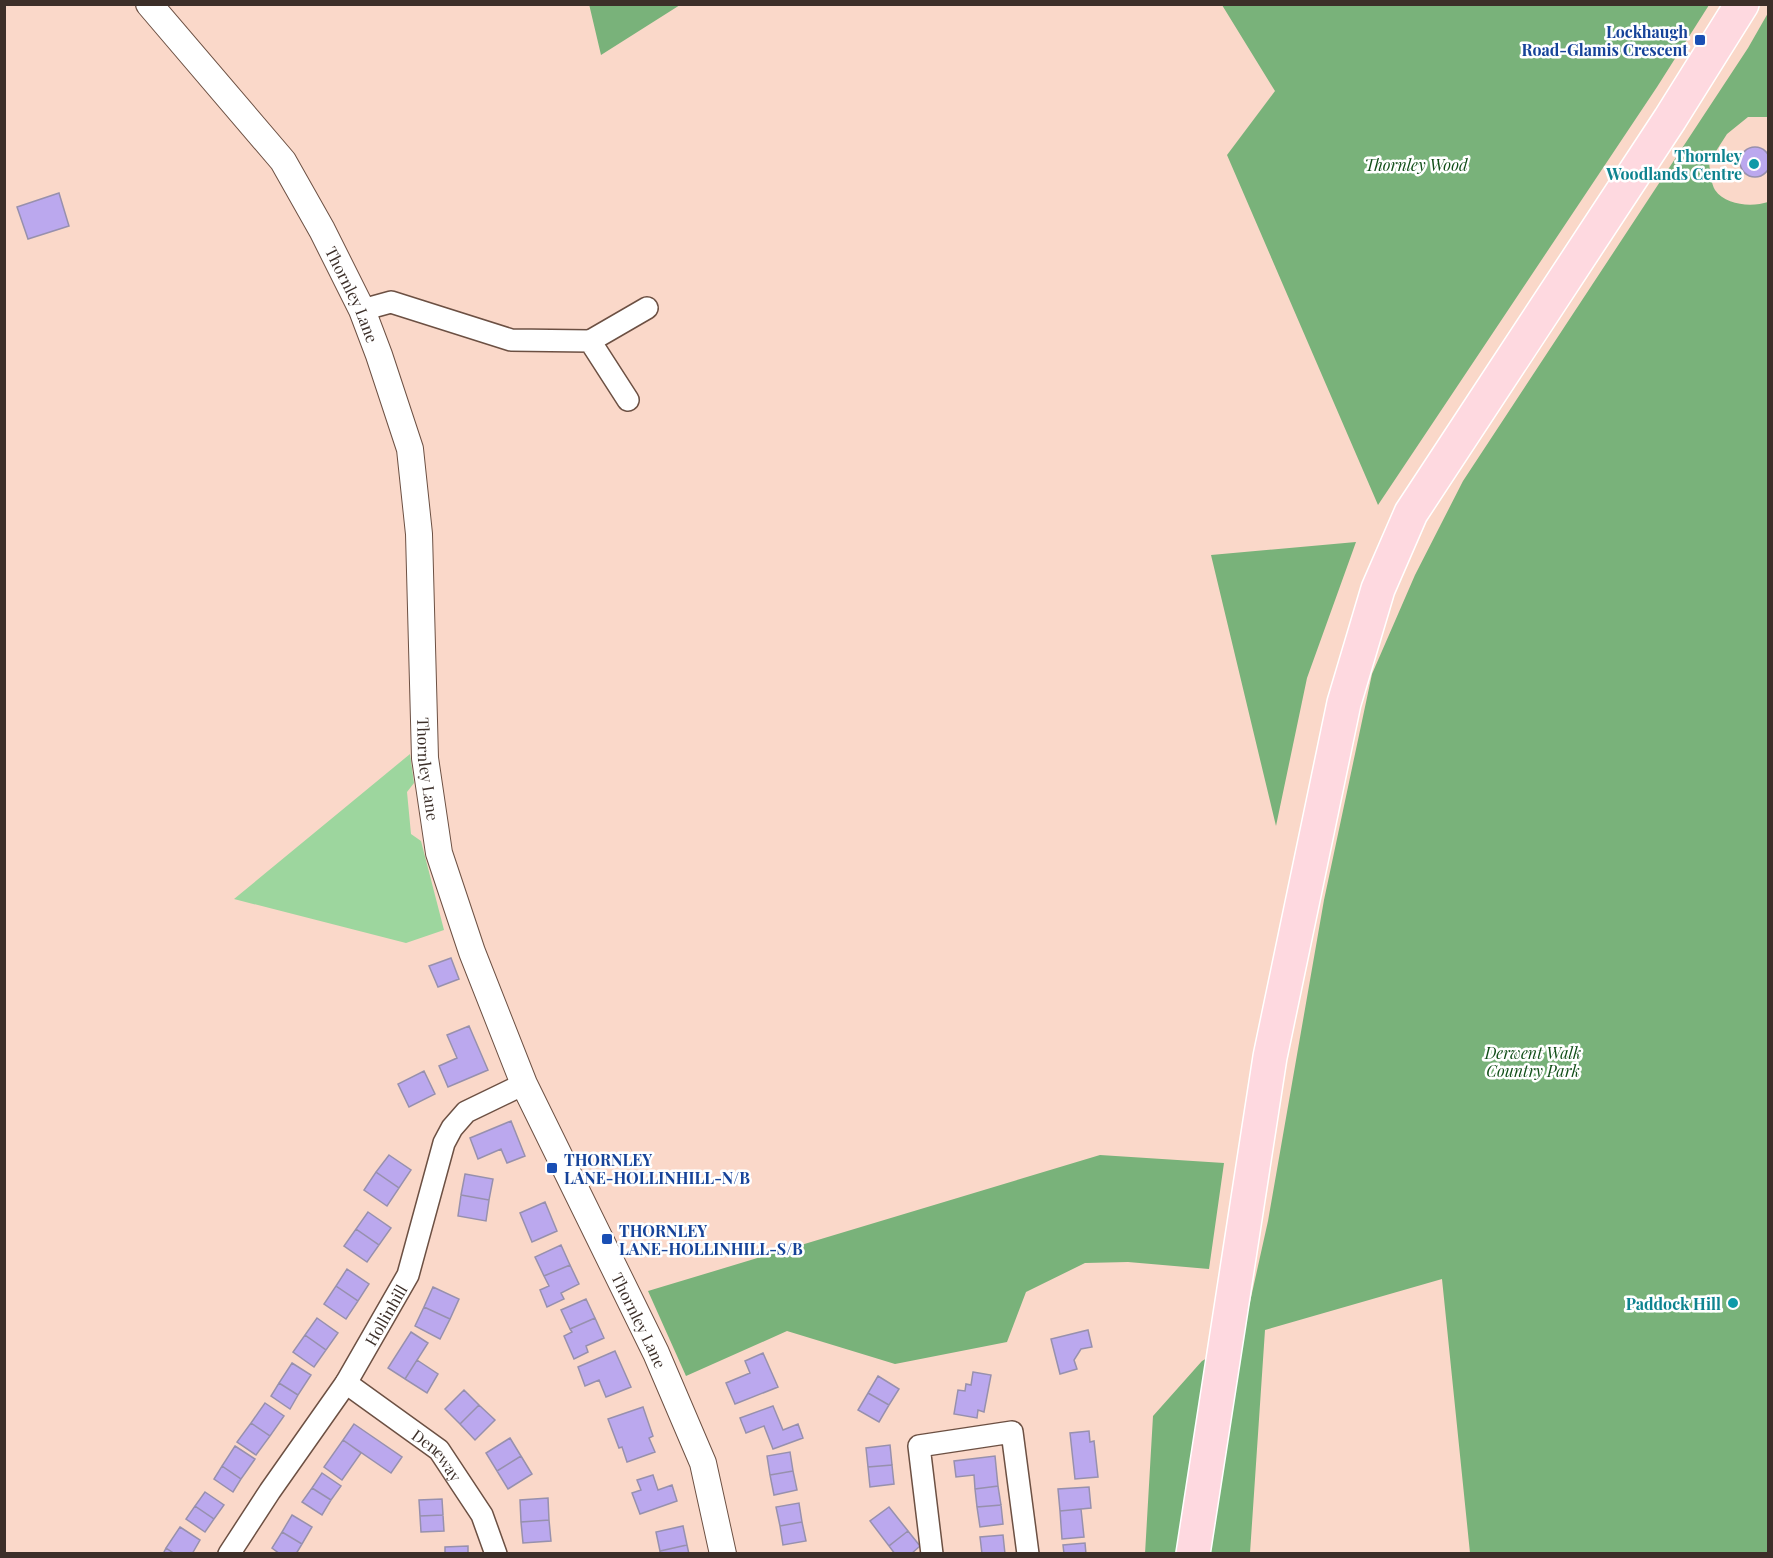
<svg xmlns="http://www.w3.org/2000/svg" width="1773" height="1558" viewBox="0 0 1773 1558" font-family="'Playfair Display',serif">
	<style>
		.green { fill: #9dd69e }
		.forest { fill: #79b27a }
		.building { fill: #bba8ee; stroke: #9790ad; stroke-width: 1.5 }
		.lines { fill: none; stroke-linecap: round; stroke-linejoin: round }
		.minor-casing { stroke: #6c5043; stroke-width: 24 }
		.tertiary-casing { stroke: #6c5043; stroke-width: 28 }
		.primary-casing { stroke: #fff; stroke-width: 36 }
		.minor { stroke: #fff; stroke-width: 21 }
		.tertiary { stroke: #fff; stroke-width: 26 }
		.primary { stroke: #fed9e0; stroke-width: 33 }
		.transit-dot { fill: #1a4fb4; stroke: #fff; stroke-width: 2 }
		.culture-dot { fill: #0f9aa8; stroke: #fff; stroke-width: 2 }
		.labels { text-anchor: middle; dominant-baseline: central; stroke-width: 5; stroke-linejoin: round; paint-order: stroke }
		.transit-label { font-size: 16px; font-weight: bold; fill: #164399; stroke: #fff; text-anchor: start }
		.culture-label { font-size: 16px; font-weight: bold; fill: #0d838f; stroke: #fff; text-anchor: end }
		.park-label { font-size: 16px; font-style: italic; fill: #114e18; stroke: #fff }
		.street-label { font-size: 16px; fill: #3c2f29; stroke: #fff }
	</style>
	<rect width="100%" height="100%" fill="#fad8c9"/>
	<!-- green -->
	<path class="green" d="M410,754L414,783L407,792L411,834L421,841L444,930L406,943L234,899Z"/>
	<!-- forest -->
	<path class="forest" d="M589,4H680V5L601,55Z
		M1222,5H1709L1657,87L1378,505L1227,155L1275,91Z
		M1768,13V117H1748L1727,134L1709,162C1710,171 1711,183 1715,190C1726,206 1753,207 1768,202V1553H1470L1442,1279L1265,1330L1250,1553L1145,1554L1153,1416L1202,1361L1242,1338L1268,1221L1324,900L1372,674L1415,575L1463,481L1748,48Z
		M1356,542L1307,678L1276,826L1211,555Z
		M1100,1155L1224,1163L1209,1269L1128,1262L1085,1263L1026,1292L1007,1342L895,1364L787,1331L686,1376L648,1291Z"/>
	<!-- building -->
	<path class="building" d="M1740 162a15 15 0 1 1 30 0a15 15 0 1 1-30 0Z
		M59,193L69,226L28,239L17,207Z
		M451,958L459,979L438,987L429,966Z
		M469,1026L488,1070L448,1087L439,1066L457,1058L447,1035Z
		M424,1071L435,1094L409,1107L398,1084Z
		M511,1121L525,1156L507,1163L501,1149L478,1159L470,1138Z
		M389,1155L411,1170L399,1188L376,1172Z
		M376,1172L399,1188L387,1206L364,1190Z
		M465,1174L493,1179L489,1200L461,1195Z
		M461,1195L489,1200L486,1221L458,1216Z
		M545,1202L557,1231L532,1242L520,1213Z
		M368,1212L391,1228L379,1245L356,1229Z
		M356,1229L379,1245L367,1262L344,1246Z
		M561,1245L570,1265L544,1276L535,1257Z
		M570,1265L579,1284L561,1293L564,1299L547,1307L540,1290L549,1286L544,1276Z
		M347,1269L369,1284L358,1301L336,1286Z
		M336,1286L358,1301L346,1319L324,1304Z
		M433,1287L459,1299L450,1319L424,1307Z
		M586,1299L595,1318L570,1329L561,1310Z
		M424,1307L450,1319L440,1339L415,1326Z
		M317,1318L338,1333L326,1350L305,1335Z
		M595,1318L604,1338L586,1346L588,1352L574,1359L564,1336L572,1332L570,1329Z
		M1088,1330L1092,1347L1081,1349L1074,1360L1077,1369L1060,1374L1051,1339Z
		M411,1332L428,1343L405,1379L388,1368Z
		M305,1335L326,1350L314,1367L293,1352Z
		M615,1351L631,1387L606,1397L599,1380L585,1386L578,1367Z
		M763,1353L778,1387L735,1404L726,1383L750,1373L745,1361Z
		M417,1360L438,1374L427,1393L405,1379Z
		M292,1363L311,1375L298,1395L279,1383Z
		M973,1372L991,1375L984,1412L978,1410L977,1418L954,1414L958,1390L965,1391L966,1384L971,1385Z
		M878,1376L899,1389L889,1405L868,1393Z
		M279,1383L298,1395L290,1409L271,1396Z
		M464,1390L479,1405L460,1424L445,1409Z
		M868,1393L889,1405L879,1422L858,1410Z
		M265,1403L284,1416L270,1436L251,1423Z
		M479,1405L495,1420L475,1440L460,1424Z
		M773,1406L783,1430L798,1424L803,1438L773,1449L764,1426L746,1433L740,1418Z
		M643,1407L653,1436L649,1438L655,1452L627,1462L622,1447L619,1448L608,1419Z
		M251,1423L270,1436L256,1455L237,1442Z
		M354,1424L402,1457L391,1473L343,1440Z
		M1089,1431L1090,1442L1094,1441L1098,1477L1075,1479L1070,1433Z
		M510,1438L521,1456L497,1471L486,1453Z
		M343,1440L361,1453L342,1480L324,1467Z
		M890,1445L892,1465L868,1467L866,1448Z
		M235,1446L255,1459L241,1479L222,1466Z
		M790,1452L793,1471L770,1475L767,1456Z
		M521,1456L532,1474L508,1489L497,1471Z
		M995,1456L998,1486L975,1489L974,1475L956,1477L954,1461Z
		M892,1465L894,1484L870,1487L868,1467Z
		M222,1466L241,1479L233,1492L214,1479Z
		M793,1471L797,1490L774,1495L770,1475Z
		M322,1473L341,1486L331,1500L312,1488Z
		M653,1475L658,1490L672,1485L677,1501L640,1514L632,1493L641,1490L637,1480Z
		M998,1486L1001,1505L977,1507L975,1489Z
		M1089,1487L1091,1508L1060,1511L1058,1489Z
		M312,1488L331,1500L322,1515L302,1502Z
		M205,1492L224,1505L214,1519L195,1506Z
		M548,1498L549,1520L521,1522L520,1500Z
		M442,1499L443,1515L420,1516L419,1500Z
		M799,1503L802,1522L780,1526L776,1507Z
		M1001,1505L1003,1524L980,1527L977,1507Z
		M195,1506L214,1519L205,1532L186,1519Z
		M889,1507L908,1531L889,1546L870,1521Z
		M1081,1509L1084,1537L1062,1539L1060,1511Z
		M292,1515L312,1527L302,1544L282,1532Z
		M443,1515L444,1531L421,1532L420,1516Z
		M549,1520L551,1541L523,1543L521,1522Z
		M802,1522L806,1541L783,1545L780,1526Z
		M683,1526L687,1545L660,1551L656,1532Z
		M180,1527L200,1540L192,1554H175L166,1548Z
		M908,1531L920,1546L911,1554H895L889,1546Z
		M282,1532L302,1544L296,1554H280L272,1548Z
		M1003,1535L1005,1554H982L980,1537Z
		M1085,1543L1086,1554H1064L1063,1545Z
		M687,1545L689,1554H660V1551Z
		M468,1546V1554H445V1547Z
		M166,1548L175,1554H163Z"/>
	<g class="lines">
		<defs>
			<g id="minor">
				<path d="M362,310L391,302L511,340L590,341L628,400"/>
				<path d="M590,341L647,308"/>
				<path id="s1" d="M346,1383L439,1450L482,1515L496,1554"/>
				<path id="s2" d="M229,1554L270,1491L346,1383L408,1275L444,1143L452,1128L466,1112L524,1084"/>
				<path d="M932,1554L919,1446L1012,1432L1028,1554"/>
			</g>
			<g id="tertiary">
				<path id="s3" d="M149,4L283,161L322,230L362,310L379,355L410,449L419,534L425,758L439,853L472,952L524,1084L656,1353L703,1463L723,1554"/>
			</g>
			<path id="primary" d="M1193,1554L1270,1057L1344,703L1378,589L1411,513L1670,119L1742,4"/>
		</defs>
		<!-- minor casing -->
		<use href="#minor" class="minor-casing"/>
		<!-- tertiary casing -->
		<use href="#tertiary" class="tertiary-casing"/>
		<!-- primary casing -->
		<use href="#primary" class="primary-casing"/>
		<!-- minor -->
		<use href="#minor" class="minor"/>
		<!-- tertiary -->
		<use href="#tertiary" class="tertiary"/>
		<!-- primary -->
		<use href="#primary" class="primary"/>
	</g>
	<!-- markers -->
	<g class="transit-dot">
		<rect x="1694" y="34" width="12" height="12" rx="3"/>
		<rect x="546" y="1162" width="12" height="12" rx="3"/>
		<rect x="601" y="1233" width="12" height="12" rx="3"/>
	</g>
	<g class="culture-dot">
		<circle cx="1754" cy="164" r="6"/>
		<circle cx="1733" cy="1303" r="6"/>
	</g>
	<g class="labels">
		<!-- transit labels -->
		<g class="transit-label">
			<text x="1688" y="31" text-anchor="end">Lockhaugh<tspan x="1688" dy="18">Road-Glamis Crescent</tspan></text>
			<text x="564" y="1159">THORNLEY<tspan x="564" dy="18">LANE-HOLLINHILL-N/B</tspan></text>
			<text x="619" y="1230">THORNLEY<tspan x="619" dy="18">LANE-HOLLINHILL-S/B</tspan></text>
		</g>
		<!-- culture labels -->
		<g class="culture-label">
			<text x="1742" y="155">Thornley<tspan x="1742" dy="18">Woodlands Centre</tspan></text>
			<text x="1721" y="1303">Paddock Hill</text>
		</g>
		<!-- park labels -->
		<g class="park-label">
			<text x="1416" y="164">Thornley Wood</text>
			<text x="1533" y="1052">Derwent Walk<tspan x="1533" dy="18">Country Park</tspan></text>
		</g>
		<!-- street labels -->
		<g class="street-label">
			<text stroke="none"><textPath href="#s3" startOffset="357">Thornley Lane</textPath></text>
			<text stroke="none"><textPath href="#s3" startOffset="843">Thornley Lane</textPath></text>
			<text stroke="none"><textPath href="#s2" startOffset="286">Hollinhill</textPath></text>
			<text stroke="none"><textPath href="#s3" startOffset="1437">Thornley Lane</textPath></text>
			<text stroke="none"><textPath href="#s1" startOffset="117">Deneway</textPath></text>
		</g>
	</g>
	<!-- border -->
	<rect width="1773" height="1558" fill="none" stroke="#3c2f29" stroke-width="12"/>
</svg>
